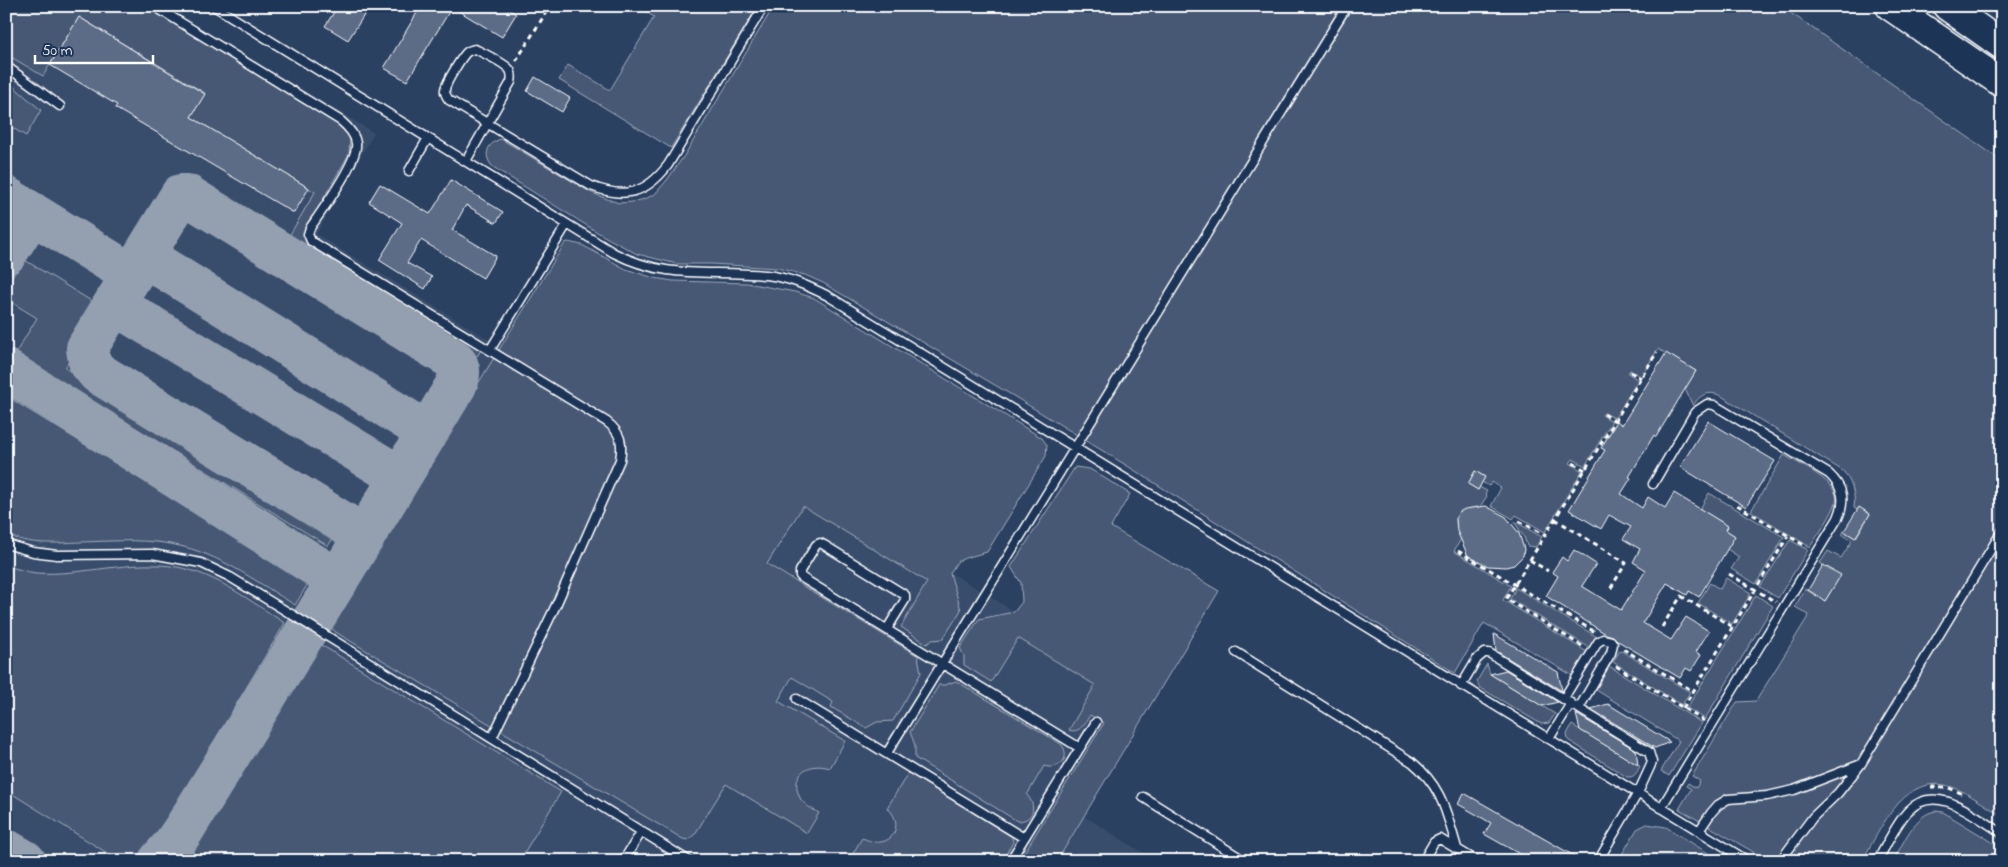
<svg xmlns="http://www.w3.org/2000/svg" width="2008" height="867" viewBox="0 0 2008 867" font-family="'Indie Flower',sans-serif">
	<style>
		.built { fill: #394e6c }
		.green { fill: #465975; stroke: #a2acba }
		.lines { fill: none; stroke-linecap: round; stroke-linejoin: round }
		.taxiway { stroke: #94a0b0; stroke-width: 42 }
		.building { fill: #5b6c86; stroke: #fff }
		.lane-casing { stroke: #fff; stroke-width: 11 }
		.highway-casing { stroke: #fff; stroke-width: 31 }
		.path { stroke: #fff; stroke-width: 3; stroke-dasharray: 5 4; stroke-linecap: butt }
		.lane { stroke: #1d3557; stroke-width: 8 }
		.highway { stroke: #1d3557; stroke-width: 28 }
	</style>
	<rect width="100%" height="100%" fill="#2a4161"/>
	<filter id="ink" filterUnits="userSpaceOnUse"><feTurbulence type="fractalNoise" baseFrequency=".02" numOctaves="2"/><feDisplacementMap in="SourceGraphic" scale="10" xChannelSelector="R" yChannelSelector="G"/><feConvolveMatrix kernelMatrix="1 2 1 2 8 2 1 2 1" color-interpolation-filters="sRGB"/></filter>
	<g filter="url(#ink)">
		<!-- built -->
		<path class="built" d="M6,6H164L374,133L316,234L791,524L813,489L1155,697L1084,816L1156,861H6Z"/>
		<!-- green -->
		<path class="green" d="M6,6H146L340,126L350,137L349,154L306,229L305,238L311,244L482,349L477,356L288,238L315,192L191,117L205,93L79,17L43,76L6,54Z
			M637,6H758L671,148L559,80L568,65L610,90L654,17Z
			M774,6H1781L2002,161V816C1986,806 1969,793 1952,787C1904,771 1881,829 1862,861H1769L1679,809L1691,789L1686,786L1688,783L1696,788L1700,781L1692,776L1737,702L1756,701L1809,615L1795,607L1805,589L1825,601L1840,576L1820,563L1828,551L1841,558L1852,541L1842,535L1844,531L1856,538L1870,514L1859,508L1857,510L1854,508C1856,495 1851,480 1843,471L1723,397C1711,390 1700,393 1693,406L1685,389L1696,371L1658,349L1641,377L1630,370L1628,373L1638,380L1615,418L1604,413L1602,415L1612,421L1585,466L1573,459L1570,463L1582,471L1545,532L1516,515L1513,519L1491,506L1501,488L1492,482L1489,486L1482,482L1485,477L1475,471L1468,484L1478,490L1479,487L1487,491L1485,494L1487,496L1480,507C1456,509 1451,517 1461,539L1454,551L1511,586L1503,600L1587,652L1573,676L1484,623L1455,673L1142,475L1015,397L823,283L805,275L777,268L711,264H677L637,254L602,235L493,167C483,157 486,143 501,139L590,192L607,199L619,203L632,202L645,199L655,194L667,180L684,156Z
			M6,80L41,110L26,136L6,124Z
			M568,242L582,245L626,269L654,278L673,281L747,283L795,292L814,298L1042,438L1047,445L1046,456L987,552L965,558L957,562L950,573L961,610L943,639L932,640L927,644L901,627L927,582L803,506L767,564L918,656L921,673L893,721L877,722L866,728L831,707L833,702L792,677L778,701L845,741L830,768C807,761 789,775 800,798C804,805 812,809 819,813L807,833L726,784L695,834L688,840L683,839L337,633L331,628V621L335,615L565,243Z
			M23,259L101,307L65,368L336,534L328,546L15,354L37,318L6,299V287Z
			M6,396L309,582L295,605C260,584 224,557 184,547C151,538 115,541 81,542C56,543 29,546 6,534Z
			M1784,455C1797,463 1842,483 1836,502C1832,516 1818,534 1810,547L1751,511Z
			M1075,467L1090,469L1130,494L1111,527L1219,591L1057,861H1019L1104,723L1090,715C1085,723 1080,734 1069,730L1095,685L1018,638L991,682L964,665V656L960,648L979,619L1014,612L1022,602L1021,583L1011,567Z
			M1709,493L1784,537L1756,584L1731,569L1739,557L1727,549L1735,536L1726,530L1728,526L1700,509Z
			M1514,521L1542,537L1536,547L1527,546L1524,537Z
			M1790,540L1808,550L1778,598L1760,587Z
			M6,566C16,568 26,572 36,573C82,576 131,559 177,567C217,574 251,602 285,623L148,852C139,860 131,861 120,861L6,790Z
			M1726,578L1751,593L1732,624L1698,603L1710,583L1720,589Z
			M1516,588L1597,637L1590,648L1510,599Z
			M1756,595L1773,606L1705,719L1687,708Z
			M318,643L561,792L519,861H183Z
			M1620,650L1690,692L1682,705L1613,662Z
			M1487,664L1490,674L1555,714L1549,723L1541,724L1479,687L1477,681Z
			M1609,666L1702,723L1669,776L1661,771L1679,741L1596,690Z
			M956,681L1061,744C1072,757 1060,771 1044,766L1027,795C1037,806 1034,821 1017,821L915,758V745L910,732L939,685H945Z
			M1572,725L1640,766C1637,772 1635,778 1627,777L1568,740L1567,734Z
			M908,773L1012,837L1013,842L1002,861L849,860L862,838C868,840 874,843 881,842C899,839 900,817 887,808Z
			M1936,811L1943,812L2002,848V861H1893C1904,843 1914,814 1936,811Z
			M1647,824L1666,827L1721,861H1618L1637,829Z"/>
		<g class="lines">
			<!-- taxiway -->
			<path class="taxiway" d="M6,197L132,275
				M6,254L32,213
				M144,256L427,432
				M114,304L400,477
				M6,370L338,580
				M6,850L25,861
				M159,861L173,845L184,829C275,681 367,534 456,385C460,375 461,368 454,360L187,195H181L87,348L89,362L98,373L365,536"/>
		</g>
		<!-- building -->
		<path class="building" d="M338,6H370L348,40L325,26Z
			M421,6H503L516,14L502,37L452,7L407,81L384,68Z
			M79,17L205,94L191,117L309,188L294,213L115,108L117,105L50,65Z
			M535,77L570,98L562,112L527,91Z
			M451,180L503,212L496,223L466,205L452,230L496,256L483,278L421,240L407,263L432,277L425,289L379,260L402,223L369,202L380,184L430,214Z
			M1666,353L1696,371L1656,437L1654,435L1629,477L1631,478L1621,494L1642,508L1648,497L1665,508L1674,493L1728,526L1726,530L1735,536L1699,597L1689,591L1687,595L1667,583L1643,623L1671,640L1686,617L1709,631L1696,652L1701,655L1691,671L1686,668L1680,678L1618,641L1613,636L1606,634L1546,596L1558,576L1552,572L1562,557L1567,561L1574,550L1596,564L1582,586L1621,610L1646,570L1633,562L1640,549L1623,539L1631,527L1609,515L1601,529L1569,510L1605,450L1601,448L1617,421L1622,425Z
			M1708,421L1775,461L1746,507L1680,467Z
			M1475,471L1485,477L1478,490L1468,484Z
			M1486,506L1506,517L1519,533L1524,549L1523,556L1514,565L1506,567L1488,566L1468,556L1457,531L1456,518L1459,512L1465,509Z
			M1859,507L1870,514L1855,538L1844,531Z
			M1823,565L1841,575L1825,601L1808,590Z
			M1494,634L1558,672L1562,691L1496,651Z
			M1506,670L1558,702L1542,706L1490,674Z
			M1608,704L1670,742L1655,748L1591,709Z
			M1576,714L1636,750L1638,765L1580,730Z
			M1464,793L1583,861H1532L1484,834L1491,823L1458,804Z"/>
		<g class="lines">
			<defs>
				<path id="lane" d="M154,6L341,121C348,127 355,134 356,143C359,160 321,212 310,228L308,234L311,241L607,422C621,433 623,443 620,460L557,603L492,738
					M214,6L614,253C670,281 708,269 766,275C788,277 808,286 828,296L1748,861
					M6,66L60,106
					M466,161L511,82C512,78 512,74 510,70C505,63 483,53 475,49C471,50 470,50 467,52C462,56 446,83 445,89C444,94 447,97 449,100L591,186C624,199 646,194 668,165L764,6
					M409,171L428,138
					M490,350L567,224
					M1653,484L1695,412L1707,404L1714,405L1829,474C1843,487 1846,500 1838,518L1661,808
					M6,544L33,552L57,555L152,554L201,563L230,577L309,625L689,861
					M887,629L905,600V595L824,545L820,543L816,545L800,571V576L804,579L1080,748
					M1236,652L1412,762C1443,788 1446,812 1457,848
					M1461,686L1477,659L1484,653H1489L1649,752L1652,762L1650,767L1638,793L1598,861
					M1564,698L1598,642L1603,639L1611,641L1613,644L1611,653L1579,708
					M797,699L1024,838
					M1549,739L1571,703
					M887,753L1347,6
					M1143,797L1245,861
					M1699,831L1711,813L1718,805L1728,799L1767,796L1794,790L1859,765
					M623,861L642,831
					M1010,861L1096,722
					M1423,861L1434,842L1440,839L1477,861
					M1780,861L1813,817L1838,793L1861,764L2002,531
					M1877,861C1887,845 1895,825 1908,811C1936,781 1976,817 2002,833"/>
				<path id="highway" d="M1890,6L2002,83
					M1947,6L2002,45"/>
			</defs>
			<!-- lane casing -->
			<use href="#lane" class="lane-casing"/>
			<!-- highway casing -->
			<use href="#highway" class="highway-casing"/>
			<!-- path -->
			<path class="path" d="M516,61L550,6
				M1630,372L1641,378
				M1604,414L1615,421
				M1573,463L1585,470
				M1737,505L1807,547
				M1555,519L1626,563L1609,591
				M1519,521L1545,535
				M1458,551L1595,632
				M1530,560L1548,571
				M1729,574L1776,602
				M1662,627L1681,596L1733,627
				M1582,646L1506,599L1657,352
				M1623,649L1693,691
				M1616,666L1704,721
				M1683,708L1788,536
				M1931,787H1947L1965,795"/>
			<!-- lane -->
			<use href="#lane" class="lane"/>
			<!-- highway -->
			<use href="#highway" class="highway"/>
		</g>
	</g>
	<!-- margin -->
	<rect width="2008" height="867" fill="none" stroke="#1d3557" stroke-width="25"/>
	<rect x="12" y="12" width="1983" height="842" fill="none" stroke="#fff" stroke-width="2" filter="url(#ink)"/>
	<!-- scale -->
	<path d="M35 55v8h118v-8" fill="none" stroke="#ffffff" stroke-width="2.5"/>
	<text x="42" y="55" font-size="15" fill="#ffffff" stroke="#1d3557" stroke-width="4" paint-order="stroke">50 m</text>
</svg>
